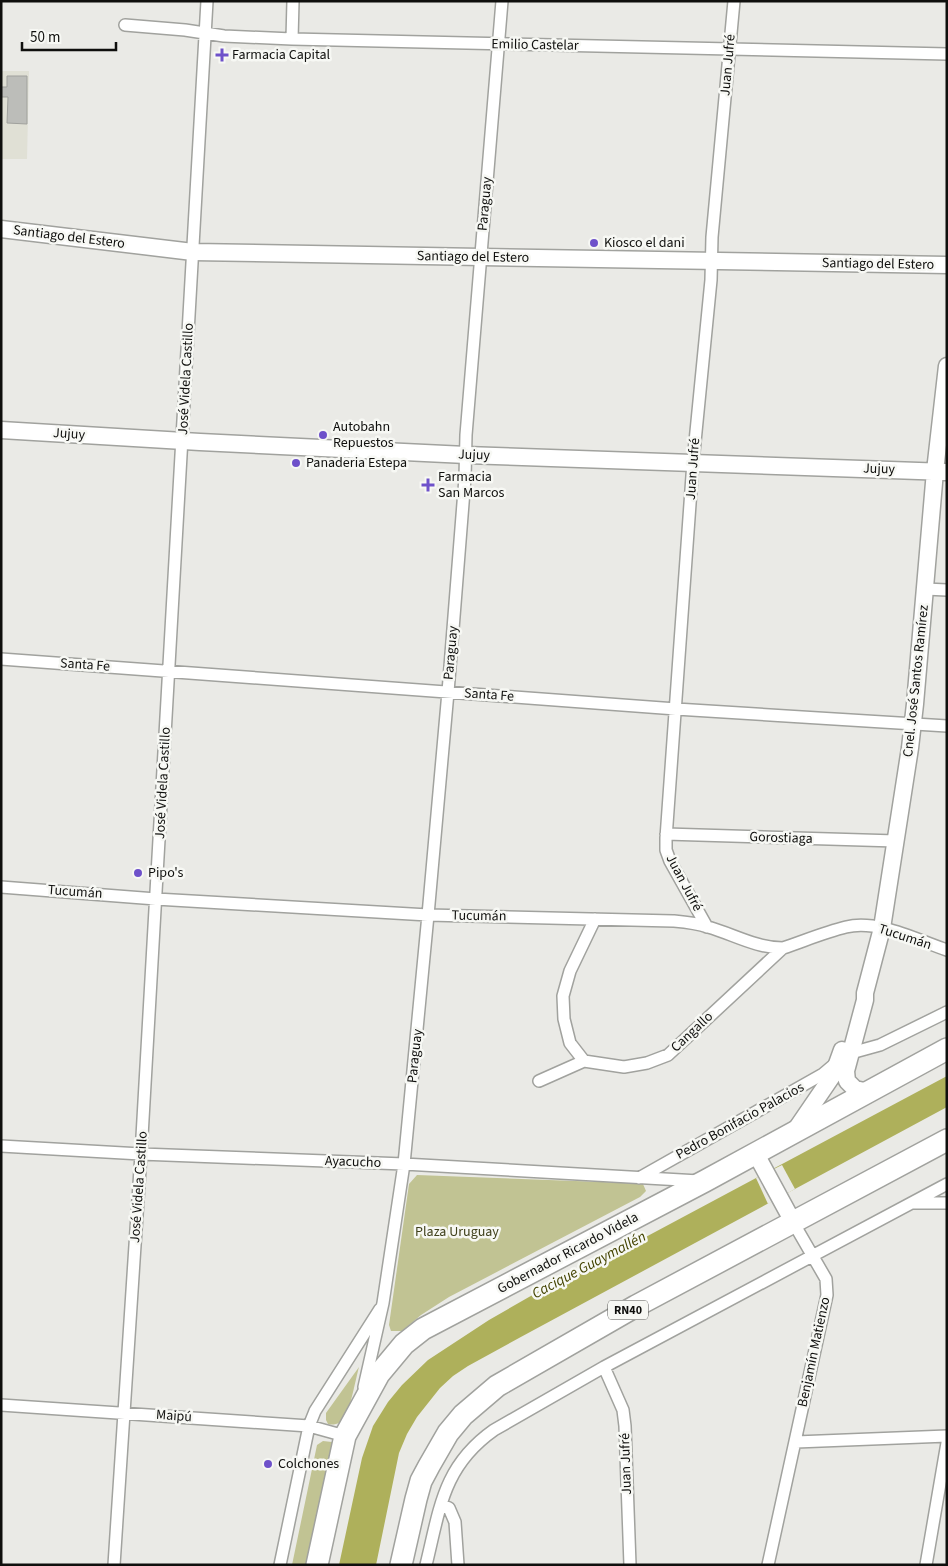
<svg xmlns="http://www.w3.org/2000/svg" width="948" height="1566" viewBox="0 0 948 1566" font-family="'Source Sans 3',sans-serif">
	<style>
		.built { fill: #e0e0d5 }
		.green { fill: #c1c393 }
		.water { fill: #aeb05b }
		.pier { fill: #eaeae6 }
		.building { fill: #bcbdb9; stroke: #a0a19d }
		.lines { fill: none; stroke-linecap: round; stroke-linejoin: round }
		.street-casing { stroke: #a1a29e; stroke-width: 14 }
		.secondary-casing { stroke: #a1a29e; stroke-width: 19 }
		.highway-casing { stroke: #a1a29e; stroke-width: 24 }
		.street { stroke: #fff; stroke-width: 11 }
		.secondary { stroke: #fff; stroke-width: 16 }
		.highway { stroke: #fff; stroke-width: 21 }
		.poi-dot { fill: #6e51ca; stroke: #f7f8f4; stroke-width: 2 }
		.labels { text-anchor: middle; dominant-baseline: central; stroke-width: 5; stroke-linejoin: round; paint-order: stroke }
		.shield { fill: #f7f8f4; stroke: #555552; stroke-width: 1 }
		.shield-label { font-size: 12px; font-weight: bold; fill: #0f0f0d }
		.street-label { font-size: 14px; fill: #0f0f0d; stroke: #f7f8f4 }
		.poi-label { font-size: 14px; fill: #0f0f0d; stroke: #f7f8f4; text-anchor: start }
		.park-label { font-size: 14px; fill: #40411c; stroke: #f7f8f4 }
		.water-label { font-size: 15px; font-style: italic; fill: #434300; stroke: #f7f8f4 }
	</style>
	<rect width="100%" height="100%" fill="#eaeae6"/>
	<!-- built -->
	<path class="built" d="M1,71H29L27,159H1Z"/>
	<!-- green -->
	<path class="green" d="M417,1175L629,1183L643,1184L646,1191L640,1197L449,1297L421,1315L402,1331H391L389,1325L409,1184Z
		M359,1367C356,1378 350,1410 345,1417C342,1423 334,1426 328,1424L326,1420V1413Z
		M323,1441L332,1442L336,1448L310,1565H292L317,1445Z"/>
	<!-- water -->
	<path class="water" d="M947,1076V1107L519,1338L468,1366L453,1376L440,1388L417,1417L407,1434L399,1453L376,1565H339L362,1458L373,1426L388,1402L402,1385L428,1360L489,1320L543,1289L627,1247Z"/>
	<!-- pier -->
	<path class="pier" d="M782,1165L795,1189L768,1204L756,1178Z"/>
	<!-- building -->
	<path class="building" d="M7,76H27V124L7,123L8,97H1V87H7Z"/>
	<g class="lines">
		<defs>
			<path id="street" d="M125,25L185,30L224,36L292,39L947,54
				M292,39L293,1
				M925,589L947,590
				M1,659L676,709L947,726
				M666,834L896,841
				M1,887L156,899L428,915L673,921C684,922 696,923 708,927C733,934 756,948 783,948C804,941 825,932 846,927C877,919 917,940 947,950
				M595,919L570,971L563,996L564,1019L570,1043L584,1061L624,1067L647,1063L668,1055L783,948
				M707,927L670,861L666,850V838L693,462L711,280L712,237L734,1
				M851,1053L880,1045L947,1012
				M539,1081L584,1061
				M1,1146L141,1154L404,1164L699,1181
				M639,1178L823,1074L836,1063
				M912,1203H947
				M604,1367L623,1410L625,1426L630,1565
				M364,1387L383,1303L404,1164L428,915L448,692L465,478L466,435L502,1
				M1,1405L309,1426L345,1436
				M796,1442L947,1436
				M441,1505L449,1508L455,1522L458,1565
				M114,1565L141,1154L207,1
				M280,1565L309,1426L315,1411L380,1309
				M426,1565C440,1508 443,1466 494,1430L604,1367L947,1184
				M768,1565L827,1295L826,1279L793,1222
				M926,1565L947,1443"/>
			<path id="secondary" d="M1,229L193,252L947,265
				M1,430L200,442L466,455L947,472
				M869,1092L855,1089L847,1081L846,1071L865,1000V993L882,928L910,748L915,704L935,471L947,366
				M794,1132L833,1075L842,1050
				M756,1154L793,1222"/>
			<path id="highway" d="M317,1565L345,1436L379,1374L404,1344L423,1329L705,1181L947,1049
				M401,1565L416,1499L421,1481L429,1466L448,1433L463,1415L497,1386L636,1306L947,1140"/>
		</defs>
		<!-- street casing -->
		<use href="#street" class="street-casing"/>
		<!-- secondary casing -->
		<use href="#secondary" class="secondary-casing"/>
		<!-- highway casing -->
		<use href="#highway" class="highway-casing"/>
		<!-- street -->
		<use href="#street" class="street"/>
		<!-- secondary -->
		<use href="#secondary" class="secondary"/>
		<!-- highway -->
		<use href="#highway" class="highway"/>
	</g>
	<!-- markers -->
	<g class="poi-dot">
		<path d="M219.5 47.5h5v5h5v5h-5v5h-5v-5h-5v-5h5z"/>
		<circle cx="594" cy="243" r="5"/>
		<circle cx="323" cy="435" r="5"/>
		<circle cx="296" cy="463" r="5"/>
		<path d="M425.5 477.5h5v5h5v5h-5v5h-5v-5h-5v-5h5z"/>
		<circle cx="138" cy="873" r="5"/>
		<circle cx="268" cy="1464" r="5"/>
	</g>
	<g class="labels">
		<!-- shield labels -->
		<rect class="shield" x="608" y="1300.5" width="40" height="19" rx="4"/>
		<g class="shield-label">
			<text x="628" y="1310">RN40</text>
		</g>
		<!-- street labels -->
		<g class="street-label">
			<text transform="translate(535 45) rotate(1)">Emilio Castelar</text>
			<text transform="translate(728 65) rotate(-85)">Juan Jufré</text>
			<text transform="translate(485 204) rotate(-85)">Paraguay</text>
			<text transform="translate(69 237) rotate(7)">Santiago del Estero</text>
			<text transform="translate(473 257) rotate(1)">Santiago del Estero</text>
			<text transform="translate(878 264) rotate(1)">Santiago del Estero</text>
			<text transform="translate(186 379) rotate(-87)">José Videla Castillo</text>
			<text transform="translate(69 434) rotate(4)">Jujuy</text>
			<text transform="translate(474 455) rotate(2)">Jujuy</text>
			<text transform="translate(693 469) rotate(-86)">Juan Jufré</text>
			<text transform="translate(879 469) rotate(2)">Jujuy</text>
			<text transform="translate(451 653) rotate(-85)">Paraguay</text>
			<text transform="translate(85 665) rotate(4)">Santa Fe</text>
			<text transform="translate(916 681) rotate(-84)">Cnel. José Santos Ramírez</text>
			<text transform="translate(489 695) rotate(4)">Santa Fe</text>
			<text transform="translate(163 783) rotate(-87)">José Videla Castillo</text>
			<text transform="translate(781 838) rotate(2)">Gorostiaga</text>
			<text transform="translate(684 883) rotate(62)">Juan Jufré</text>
			<text transform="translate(75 892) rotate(4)">Tucumán</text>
			<text transform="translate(479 916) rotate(1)">Tucumán</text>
			<text transform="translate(905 937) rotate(18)">Tucumán</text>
			<text transform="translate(692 1032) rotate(-43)">Cangallo</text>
			<text transform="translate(415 1056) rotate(-84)">Paraguay</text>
			<text transform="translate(740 1121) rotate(-29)">Pedro Bonifacio Palacios</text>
			<text transform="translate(353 1162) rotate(2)">Ayacucho</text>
			<text transform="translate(139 1187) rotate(-86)">José Videla Castillo</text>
			<text transform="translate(568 1253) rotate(-28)">Gobernador Ricardo Videla</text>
			<text transform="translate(814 1352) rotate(-78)">Benjamín Matienzo</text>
			<text transform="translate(174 1416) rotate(4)">Maipú</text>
			<text transform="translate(626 1464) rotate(-92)">Juan Jufré</text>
		</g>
		<!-- poi labels -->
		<g class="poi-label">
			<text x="232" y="55">Farmacia Capital</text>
			<text x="604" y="243">Kiosco el dani</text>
			<text x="333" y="427">Autobahn<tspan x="333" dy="16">Repuestos</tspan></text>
			<text x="306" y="463">Panaderia Estepa</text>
			<text x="438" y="477">Farmacia<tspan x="438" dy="16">San Marcos</tspan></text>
			<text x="148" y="873">Pipo's</text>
			<text x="278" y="1464">Colchones</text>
		</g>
		<!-- park labels -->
		<g class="park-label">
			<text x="457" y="1232">Plaza Uruguay</text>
		</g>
		<!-- water labels -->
		<g class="water-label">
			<text transform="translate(589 1265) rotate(-28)">Cacique Guaymallén</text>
		</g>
	</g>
	<!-- border -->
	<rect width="948" height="1566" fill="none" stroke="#0f0f0d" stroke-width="5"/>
	<!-- scale -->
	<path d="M22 42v8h94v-8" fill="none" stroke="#0f0f0d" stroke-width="2.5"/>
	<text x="30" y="42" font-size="15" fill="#0f0f0d" stroke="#f7f8f4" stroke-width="4" paint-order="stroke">50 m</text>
</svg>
